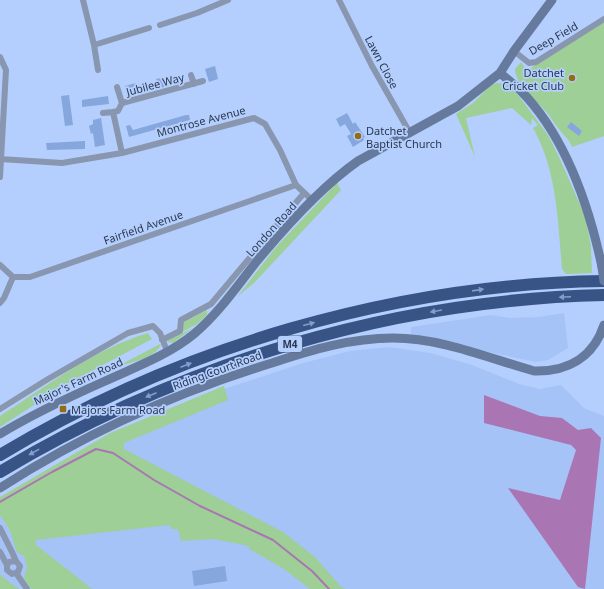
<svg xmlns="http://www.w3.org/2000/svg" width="604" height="589" viewBox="0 0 604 589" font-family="'Noto Sans',sans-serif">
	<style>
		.built { fill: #a5c3f6 }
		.green { fill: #9dcf96 }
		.water { fill: #aa75b3 }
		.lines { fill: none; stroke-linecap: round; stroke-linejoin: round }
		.stream { stroke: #aa75b3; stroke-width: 2 }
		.building { fill: #86a6de }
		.street { stroke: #8896af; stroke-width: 6 }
		.secondary { stroke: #667a9e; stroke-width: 9 }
		.highway { stroke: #385486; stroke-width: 12 }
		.secondary-bridge { stroke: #667a9e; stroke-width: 9 }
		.oneway { fill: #829ece }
		.poi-dot { fill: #946c15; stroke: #b4cffe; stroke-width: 1.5 }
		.labels { text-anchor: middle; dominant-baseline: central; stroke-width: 3.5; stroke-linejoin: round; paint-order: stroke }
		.shield { fill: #b4cffe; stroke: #546584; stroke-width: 1 }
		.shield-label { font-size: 10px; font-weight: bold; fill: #2b384f }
		.street-label { font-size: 11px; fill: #2b384f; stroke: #b4cffe }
		.poi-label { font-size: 11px; fill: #2b384f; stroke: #b4cffe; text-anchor: start }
	</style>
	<rect width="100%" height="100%" fill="#b4cffe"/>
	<!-- built -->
	<path class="built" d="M564,313L568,348L548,360L536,362L411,336V327L491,315L510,318L539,317Z
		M389,347L431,353L472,365L519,384L540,389L561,385L584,408L604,416V589H329L113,453V438L221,390L303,363L350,351Z
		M116,477L247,537L318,589H0V515L10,531Z"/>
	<!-- green -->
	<path class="green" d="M604,21V136L572,147C570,140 563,135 559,129C555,125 552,119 548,114C538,101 515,85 515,69L521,62L527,71L532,68V67Z
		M497,83L507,84L518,95L548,135L559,157L585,216L591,246L592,273L566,274L562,269C558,222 557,170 533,128L538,125L532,118L531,125L512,108L466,118L475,157L456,114L473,103L491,85Z
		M337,183L341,190L255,282L237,297L276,247Z
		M207,310V315L197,324L182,332V323Z
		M193,328L173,343L168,342L167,341Z
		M148,333L152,339L65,385L0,427V416C47,386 94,349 148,333Z
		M160,344L161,345C152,360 131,362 116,367Z
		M224,386L228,400L124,443V449L283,532L315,557L341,587L346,589H310L284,569L249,549V546L213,539L181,541L179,532L177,529H171L170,525L36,540L35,544L92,589H32L27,584L24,578L27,566L24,556L17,552L10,531L0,515V497L110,433Z
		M0,574C5,580 13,584 19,589H0Z"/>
	<!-- water -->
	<path class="water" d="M484,395L540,416L562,418L578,430L591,428L601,438L585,589L578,587L508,488L560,500L576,450L571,445L484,423Z"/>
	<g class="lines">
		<!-- stream -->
		<path class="stream" d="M0,502L52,472L96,449L113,453L154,480L200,506L273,540L312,571L329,589"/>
	</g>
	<!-- building -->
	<path class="building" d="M215,66L218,79L209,82L205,69Z
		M166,77L168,86L159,88L156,79Z
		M136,83L138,93L128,96L125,86Z
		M69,95L73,125L65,126L61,96Z
		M108,96L109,104L82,107V100Z
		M347,113L353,124L355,122L365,137L363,138L364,140L353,147L347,136L351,134L345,124L340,127L336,119Z
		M186,115H189L190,120L129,137L126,126L130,125L133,130Z
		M101,118L105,145L95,147L93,133L91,134L89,126L93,124V120Z
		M571,122L582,131L579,136L567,127Z
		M85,141V149L47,150L46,143Z
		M225,566L227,581L194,586L192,571Z"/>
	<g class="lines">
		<!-- street -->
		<path class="street" d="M83,0L94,45L98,70
			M339,0L372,66L410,133
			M160,25L197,13L228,0
			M94,45L149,28
			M514,51L529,63L536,62L604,19
			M0,57L6,70L0,177
			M191,75L194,84
			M117,87L122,103
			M113,112L118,111L122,103L203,81
			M103,113L113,112L122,153
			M0,159L62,163L122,153L254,118L265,124L280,150L296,185L313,201
			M0,265L13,277H30L296,185
			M0,303L4,298L13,277
			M162,340L180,331L181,320L211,304L304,193
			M0,409L48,379L128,333L153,326L160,333L167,351
			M0,528L12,552L16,561L20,566L18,572L12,574L7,570V565L9,562L16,561
			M0,552L7,565
			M16,573L27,589"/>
		<!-- secondary -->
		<path class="secondary" d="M500,73C507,79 515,85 521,91C566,137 589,206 602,267
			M0,434C33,414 67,398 103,382C133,368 167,356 194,334C219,313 237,286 257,261C286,226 321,187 358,161L458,106L500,73L514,51L552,0
			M0,488C84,434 177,392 272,363C311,350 351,338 393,338C442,338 488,358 534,371C567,372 593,358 604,325"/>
		<!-- highway -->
		<path class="highway" d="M0,455C179,347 395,284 604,281
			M0,472C182,363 391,300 604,295"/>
		<!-- secondary-bridge -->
		<path class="secondary-bridge" d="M602,267L604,281"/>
	</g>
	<!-- one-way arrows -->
	<defs><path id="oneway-solid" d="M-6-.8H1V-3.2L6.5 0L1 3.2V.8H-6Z"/></defs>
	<g class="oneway">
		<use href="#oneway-solid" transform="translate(478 290) rotate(-8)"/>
		<use href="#oneway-solid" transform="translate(565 297) rotate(177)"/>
		<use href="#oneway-solid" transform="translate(436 311) rotate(170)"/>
		<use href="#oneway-solid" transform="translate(309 324) rotate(-15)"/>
		<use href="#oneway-solid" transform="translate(186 365) rotate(-21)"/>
		<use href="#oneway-solid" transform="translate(151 395) rotate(157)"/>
		<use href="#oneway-solid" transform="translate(34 452) rotate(151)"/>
	</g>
	<!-- markers -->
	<g class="poi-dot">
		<circle cx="572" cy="78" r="4"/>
		<circle cx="358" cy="136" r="4"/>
		<rect x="59" y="405" width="8" height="8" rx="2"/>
	</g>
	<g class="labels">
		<!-- shield labels -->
		<rect class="shield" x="278" y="336" width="24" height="16" rx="3"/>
		<g class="shield-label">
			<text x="290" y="344">M4</text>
		</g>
		<!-- street labels -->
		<g class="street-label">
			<text transform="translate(553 38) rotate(-30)">Deep Field</text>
			<text transform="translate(382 62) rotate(62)">Lawn Close</text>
			<text transform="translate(155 84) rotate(-15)">Jubilee Way</text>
			<text transform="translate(201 121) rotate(-15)">Montrose Avenue</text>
			<text transform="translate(143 227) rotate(-19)">Fairfield Avenue</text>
			<text transform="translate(271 229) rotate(-48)">London Road</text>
			<text transform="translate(217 370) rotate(-20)">Riding Court Road</text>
			<text transform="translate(78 381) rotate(-25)">Major's Farm Road</text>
		</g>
		<!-- poi labels -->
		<g class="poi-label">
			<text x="564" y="72" text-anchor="end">Datchet<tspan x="564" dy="13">Cricket Club</tspan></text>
			<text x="366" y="130">Datchet<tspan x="366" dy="13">Baptist Church</tspan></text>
			<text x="71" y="409">Majors Farm Road</text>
		</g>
	</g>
</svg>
